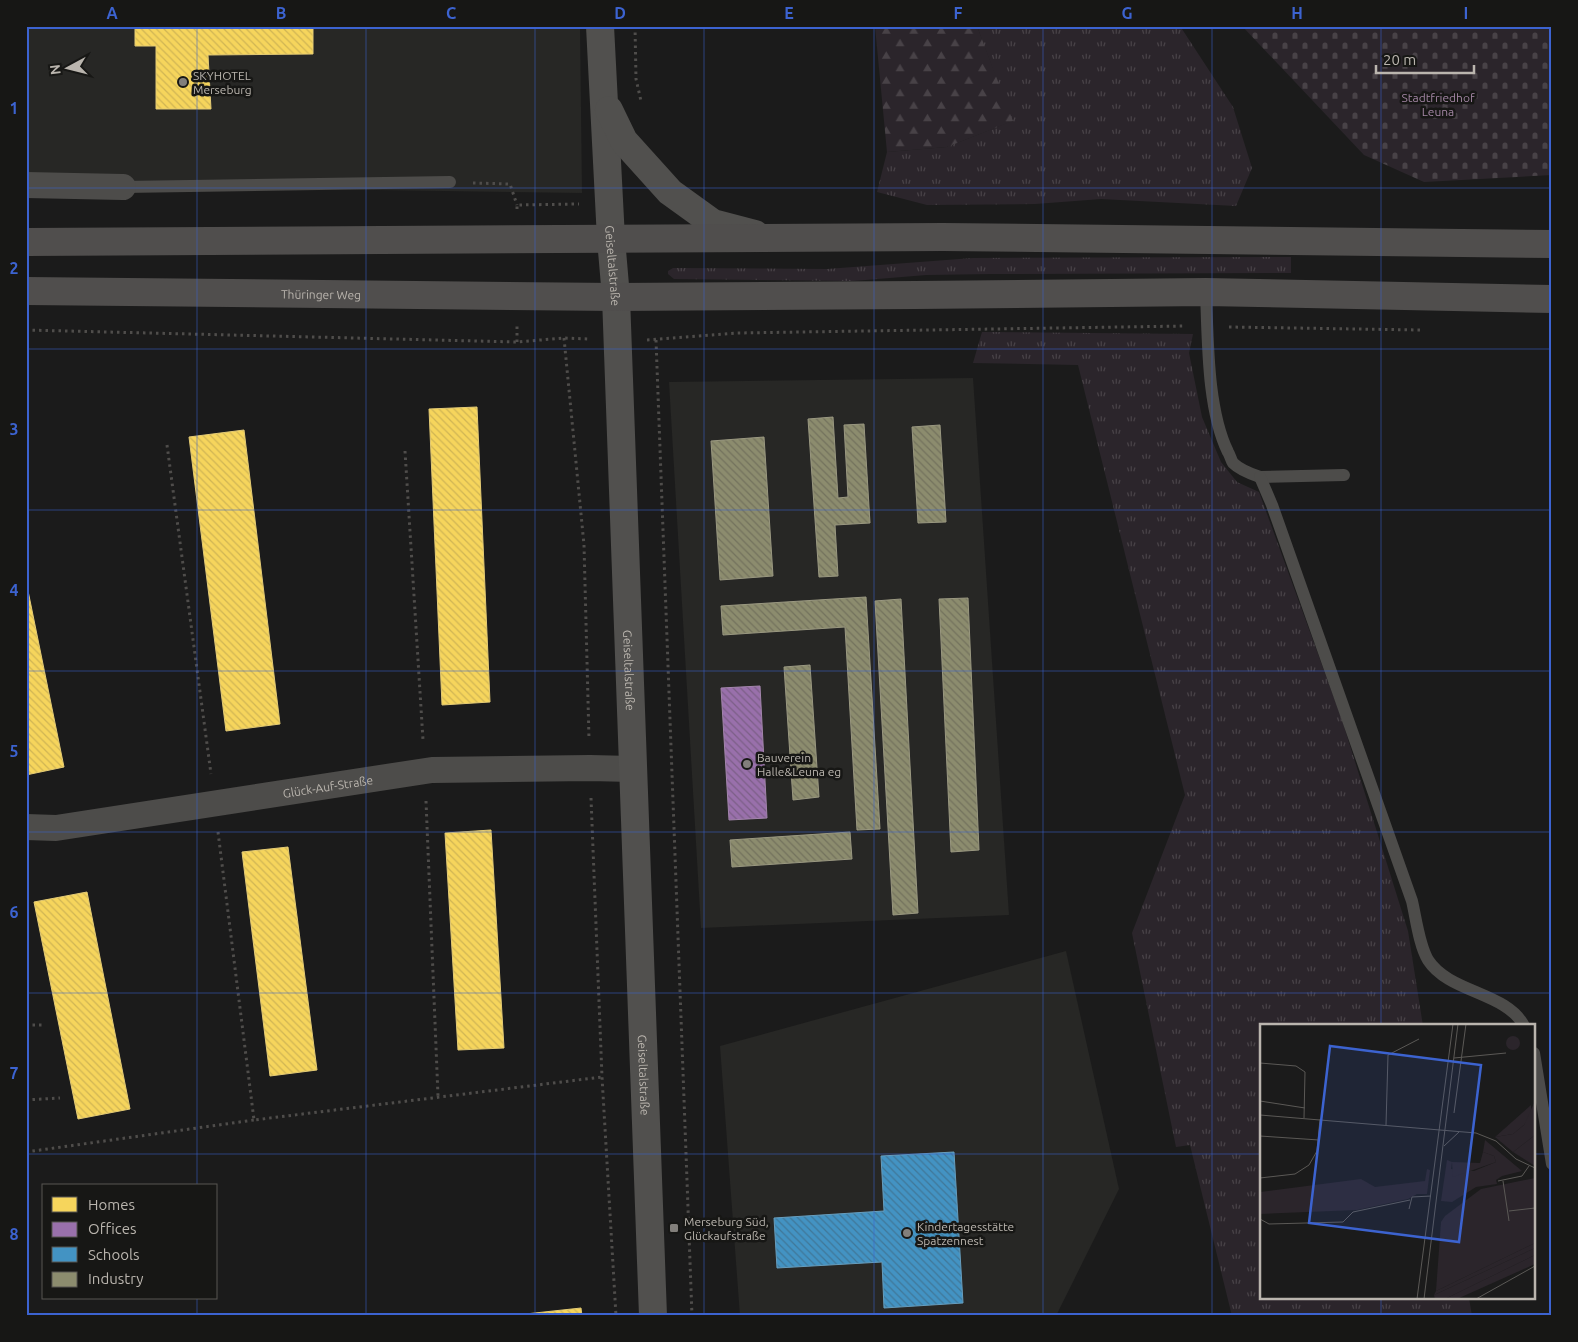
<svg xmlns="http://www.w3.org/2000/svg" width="1578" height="1342" viewBox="0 0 1578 1342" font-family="Ubuntu,sans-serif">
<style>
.built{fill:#272725}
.grass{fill:url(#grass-tufts)}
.forest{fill:url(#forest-firs)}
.cemetery{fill:url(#cemetery-stones)}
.homes{fill:url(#homes-back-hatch);stroke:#e4cb75}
.offices{fill:url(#offices-back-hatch);stroke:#a385ac}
.schools{fill:url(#schools-back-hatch);stroke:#679dbd}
.industry{fill:url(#industry-back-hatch);stroke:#9a9881}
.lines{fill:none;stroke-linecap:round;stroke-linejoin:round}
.path{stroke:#4f4d4b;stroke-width:3;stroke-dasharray:2.5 4;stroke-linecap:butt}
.lane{stroke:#4d4c4a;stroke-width:12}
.street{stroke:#4d4c4a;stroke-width:26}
.secondary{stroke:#51504e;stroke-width:28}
.primary{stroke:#504e4d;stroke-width:28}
.grid{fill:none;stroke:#3c63d0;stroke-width:1;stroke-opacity:0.55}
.poi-dot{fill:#827f7b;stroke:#171715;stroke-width:2}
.labels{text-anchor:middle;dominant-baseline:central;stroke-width:5;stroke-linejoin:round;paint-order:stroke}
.poi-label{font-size:12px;fill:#bab5ae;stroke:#171715;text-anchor:start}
.park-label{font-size:12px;fill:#a386a4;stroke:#171715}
.street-label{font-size:12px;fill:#bab5ae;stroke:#171715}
.inset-road{fill:none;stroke:#5b5956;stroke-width:1}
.view{fill:#3c63d0;fill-opacity:0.15;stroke:#3c63d0;stroke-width:2.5}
.inset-edge{fill:none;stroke:#bab5ae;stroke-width:2.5}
.neatline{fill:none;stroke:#3c63d0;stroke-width:2}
.grid-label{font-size:16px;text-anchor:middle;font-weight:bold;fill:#3c63d0}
</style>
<defs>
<pattern id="grass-tufts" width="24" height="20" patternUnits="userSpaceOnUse" patternTransform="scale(1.25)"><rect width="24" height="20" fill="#2b252b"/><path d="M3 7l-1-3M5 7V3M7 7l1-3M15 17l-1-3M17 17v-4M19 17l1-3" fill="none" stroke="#484247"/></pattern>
<pattern id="forest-firs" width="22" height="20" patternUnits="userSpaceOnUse" patternTransform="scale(1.25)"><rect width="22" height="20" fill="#2b252b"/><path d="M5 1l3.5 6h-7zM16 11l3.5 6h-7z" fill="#484247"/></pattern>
<pattern id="cemetery-stones" width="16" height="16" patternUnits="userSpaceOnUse" patternTransform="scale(1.25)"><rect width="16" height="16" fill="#2b252b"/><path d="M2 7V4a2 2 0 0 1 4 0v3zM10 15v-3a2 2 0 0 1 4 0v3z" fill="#484247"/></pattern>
<pattern id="homes-back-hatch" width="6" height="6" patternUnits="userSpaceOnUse" patternTransform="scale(1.25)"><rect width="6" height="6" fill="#f6d55c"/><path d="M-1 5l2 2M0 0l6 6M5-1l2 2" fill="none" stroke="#d0b554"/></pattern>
<pattern id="offices-back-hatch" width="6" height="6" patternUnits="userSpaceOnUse" patternTransform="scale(1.25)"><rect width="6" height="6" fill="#9970ab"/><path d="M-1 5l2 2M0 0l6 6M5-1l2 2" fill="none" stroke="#7c5f87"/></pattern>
<pattern id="schools-back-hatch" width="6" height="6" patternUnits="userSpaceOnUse" patternTransform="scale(1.25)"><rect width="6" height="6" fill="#4393c3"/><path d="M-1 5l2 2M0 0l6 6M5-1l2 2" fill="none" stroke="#407798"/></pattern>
<pattern id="industry-back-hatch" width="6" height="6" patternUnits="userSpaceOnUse" patternTransform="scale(1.25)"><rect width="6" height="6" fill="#8c8c6e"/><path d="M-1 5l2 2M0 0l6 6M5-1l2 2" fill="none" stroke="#73725d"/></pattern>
</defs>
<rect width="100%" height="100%" fill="#1b1b1b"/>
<!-- built -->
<g class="built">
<path d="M26 26H580L582 193 26 185Z"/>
<path d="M973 378 1009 915 701 928 669 382Z"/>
<path d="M1066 951 1119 1189 1056 1316H740L720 1046Z"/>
</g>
<!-- grass -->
<g class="grass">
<path d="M977 26H1180L1233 107 1252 168 1236 206 1101 199 1035 204 927 205 877 192 887 152 947 147 1012 121Z"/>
<path d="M1291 257V273L990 274 926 275 853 281 674 279 668 274V271L673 268 827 269 973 258Z"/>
<path d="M982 332 1193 334 1189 353 1202 417 1221 462 1237 482 1259 492 1341 717 1408 931 1423 1026H1262V1298H1469L1472 1316H1232L1190 1145 1176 1147 1132 933 1185 795 1078 365 973 363Z"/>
</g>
<!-- forest -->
<path class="forest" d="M875 26H977L1013 121 947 147 887 152Z"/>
<!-- cemetery -->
<path class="cemetery" d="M1242 26H1552V175L1424 182 1364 155Z"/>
<!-- homes -->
<g class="homes">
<path d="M135 26H313V54L208 55 211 109H156V46H135Z"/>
<path d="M477 407 490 702 442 705 429 409Z"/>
<path d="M244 430 280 724 226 731 189 437Z"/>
<path d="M26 581 64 767 26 775Z"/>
<path d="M491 830 504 1048 458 1050 445 833Z"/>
<path d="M288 847 317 1070 270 1076 242 852Z"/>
<path d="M87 892 130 1109 78 1119 34 902Z"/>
<path d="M581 1308 582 1316H507Z"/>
</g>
<!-- offices -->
<path class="offices" d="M760 686 767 818 729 820 721 688Z"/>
<!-- schools -->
<path class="schools" d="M954 1152 963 1303 884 1308 882 1262 777 1268 774 1218 884 1211 881 1156Z"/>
<!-- industry -->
<g class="industry">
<path d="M833 417 838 498 848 497 844 425 864 424 870 523 835 525 838 576 819 577 808 419Z"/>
<path d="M940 425 946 522 918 523 912 427Z"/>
<path d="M764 437 773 576 720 580 711 441Z"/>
<path d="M866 597 880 829 857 830 845 627 723 635 721 606Z"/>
<path d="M968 598 979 850 951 852 939 599Z"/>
<path d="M901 599 918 913 893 915 875 601Z"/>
<path d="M810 665 819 797 793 800 784 667Z"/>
<path d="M850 832 852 859 732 867 730 840Z"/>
</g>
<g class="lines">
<!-- path -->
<g class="path">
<path d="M635 26 636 79 641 101"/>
<path d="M473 183 510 184 517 205"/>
<path d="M517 209V205L579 204"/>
<path d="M1229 327 1420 330"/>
<path d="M26 330 517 342 564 338 588 339"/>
<path d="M564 338 584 545 589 739"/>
<path d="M647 340 737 333 1185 326"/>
<path d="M656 340 692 1316"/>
<path d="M517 342V325"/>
<path d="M167 445 211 774"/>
<path d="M405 451 423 740"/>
<path d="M591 798 602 1077 616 1316"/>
<path d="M426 801 438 1096"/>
<path d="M218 832 254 1120 602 1077"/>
<path d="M26 1025H45"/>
<path d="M26 1100 60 1098"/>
<path d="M26 1152 254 1120"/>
</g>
<!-- lane -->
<g class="lane">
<path d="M123 187 450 182"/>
<path d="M1206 292C1208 340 1207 409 1228 452 1230 455 1231 460 1233 463 1240 470 1251 474 1260 477L1344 475"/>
<path d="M1260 477 1272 505 1412 901C1416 918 1419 945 1428 960 1449 993 1507 992 1524 1026"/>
<path d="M1534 1053 1552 1164"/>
</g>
<!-- street -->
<g class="street">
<path d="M26 185 123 187"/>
<path id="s1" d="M26 827 56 828 432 770 590 768 632 769"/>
</g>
<!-- secondary -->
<g class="secondary">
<path id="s2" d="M600 26 611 239 616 297 653 1316"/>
<path d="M609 110 624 141 670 192 713 223 755 234"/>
</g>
<!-- primary -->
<g class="primary">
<path d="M26 242 943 237 1552 244"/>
<path id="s3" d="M26 291 616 297 916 295 1206 292 1552 299"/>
</g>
</g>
<!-- grid -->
<path class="grid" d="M197 26V1186M366 26V1316M535 26V1316M704 26V1316M874 26V1316M1043 26V1316M1212 26V1316M1381 26V1026M26 188H1552M26 349H1552M26 510H1552M26 671H1552M26 832H1552M26 993H1552M26 1154H1262M1534 1154H1552M197 1298V1316M1381 1298V1316"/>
<!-- markers -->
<g class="poi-dot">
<circle cx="183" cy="82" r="5"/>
<circle cx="747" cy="764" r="5"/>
<rect x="669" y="1223" width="10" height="10" rx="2.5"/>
<circle cx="907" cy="1233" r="5"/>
</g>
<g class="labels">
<!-- poi labels -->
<g class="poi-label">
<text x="193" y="75">SKYHOTEL<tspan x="193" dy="14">Merseburg</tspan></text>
<text x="757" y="757">Bauverein<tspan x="757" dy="14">Halle&amp;Leuna eg</tspan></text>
<text x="684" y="1221">Merseburg Süd,<tspan x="684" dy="14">Glückaufstraße</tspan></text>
<text x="917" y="1226">Kindertagesstätte<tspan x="917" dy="14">Spatzennest</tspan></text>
</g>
<!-- park labels -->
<g class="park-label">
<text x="1438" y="97">Stadtfriedhof<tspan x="1438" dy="14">Leuna</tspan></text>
</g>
<!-- street labels -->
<g class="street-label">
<text stroke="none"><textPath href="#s2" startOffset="240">Geiseltalstraße</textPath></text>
<text stroke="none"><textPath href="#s3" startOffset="295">Thüringer Weg</textPath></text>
<text stroke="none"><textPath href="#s2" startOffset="645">Geiseltalstraße</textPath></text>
<text stroke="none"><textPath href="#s1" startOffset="305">Glück-Auf-Straße</textPath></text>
<text stroke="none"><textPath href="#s2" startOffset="1050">Geiseltalstraße</textPath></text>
</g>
</g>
<!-- overview -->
<g transform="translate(1260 1024)">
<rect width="275" height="275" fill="#1b1b1b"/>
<path d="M271 81V91L264 101 253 110 235 113ZM275 111V142L253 128ZM225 116 262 147 242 152 236 156 237 160 216 163 192 178 181 177 187 136 192 138 191 145 214 147 236 138 234 132 223 128ZM167 145 170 146 167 170H157L148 175 97 186 0 190V168L101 155 115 163 165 157ZM275 224V231L185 275H175L174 271Z" fill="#2b252b"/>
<path d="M275 77V111L253 128 235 113 253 110 264 101ZM223 128 234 132 236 138 193 153 192 138 220 139ZM275 219V224L174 271 176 267ZM275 231V240L197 275H185Z" fill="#2b252b"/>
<path d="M275 154V219L176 267 181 198 185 192 221 165Z" fill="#2b252b"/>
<path d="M246 19a7 7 0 1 1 14 0a7 7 0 1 1-14 0Z" fill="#2b252b"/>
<path class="inset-road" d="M194 34 246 29M0 39 36 42 45 48 44 94M0 77 45 84M194 89 206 0M0 91 216 109 236 117 256 135 275 144M126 101 128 31 159 15M0 112 59 116M184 122 199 108M0 154 35 150 49 141 57 127 60 95M238 157 262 152 269 142M243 157 249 197M149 185 152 173 171 172M249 187 275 184M0 195 9 200 83 198 93 188 150 176M157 275 193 0M164 275 198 0M216 275 275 242"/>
<path class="view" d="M70 22 221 41 199 218 49 199Z"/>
<rect width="275" height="275" class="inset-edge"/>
</g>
<!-- border -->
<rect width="1578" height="1342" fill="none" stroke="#171715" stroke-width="55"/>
<!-- legend -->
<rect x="42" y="1184" width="175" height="115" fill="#171715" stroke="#585652"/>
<rect x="52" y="1197" width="25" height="15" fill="#f6d55c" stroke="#585652"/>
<text x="88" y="1210" font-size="15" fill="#bab5ae">Homes</text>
<rect x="52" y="1222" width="25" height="15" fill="#9970ab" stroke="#585652"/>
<text x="88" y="1234" font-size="15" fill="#bab5ae">Offices</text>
<rect x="52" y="1247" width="25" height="15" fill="#4393c3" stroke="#585652"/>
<text x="88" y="1260" font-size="15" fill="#bab5ae">Schools</text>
<rect x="52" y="1272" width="25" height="15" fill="#8c8c6e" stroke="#585652"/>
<text x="88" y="1284" font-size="15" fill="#bab5ae">Industry</text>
<!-- north arrow -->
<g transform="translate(68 68) rotate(263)" stroke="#171715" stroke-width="4" paint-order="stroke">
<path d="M0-4L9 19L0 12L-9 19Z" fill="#bab5ae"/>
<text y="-8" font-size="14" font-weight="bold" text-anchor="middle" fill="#bab5ae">N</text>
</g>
<!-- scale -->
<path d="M1376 65v8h98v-8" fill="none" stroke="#bab5ae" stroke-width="2.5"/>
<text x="1383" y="65" font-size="15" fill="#bab5ae" stroke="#171715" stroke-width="4" paint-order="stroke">20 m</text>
<rect x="28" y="28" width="1522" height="1286" class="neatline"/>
<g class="grid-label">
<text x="112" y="19">A</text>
<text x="281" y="19">B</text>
<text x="451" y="19">C</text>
<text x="620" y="19">D</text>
<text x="789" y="19">E</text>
<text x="958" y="19">F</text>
<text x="1127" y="19">G</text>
<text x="1297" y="19">H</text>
<text x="1466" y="19">I</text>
<text x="14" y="114">1</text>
<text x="14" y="274">2</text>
<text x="14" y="435">3</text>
<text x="14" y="596">4</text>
<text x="14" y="757">5</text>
<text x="14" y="918">6</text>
<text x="14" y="1079">7</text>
<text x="14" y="1240">8</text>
</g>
</svg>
